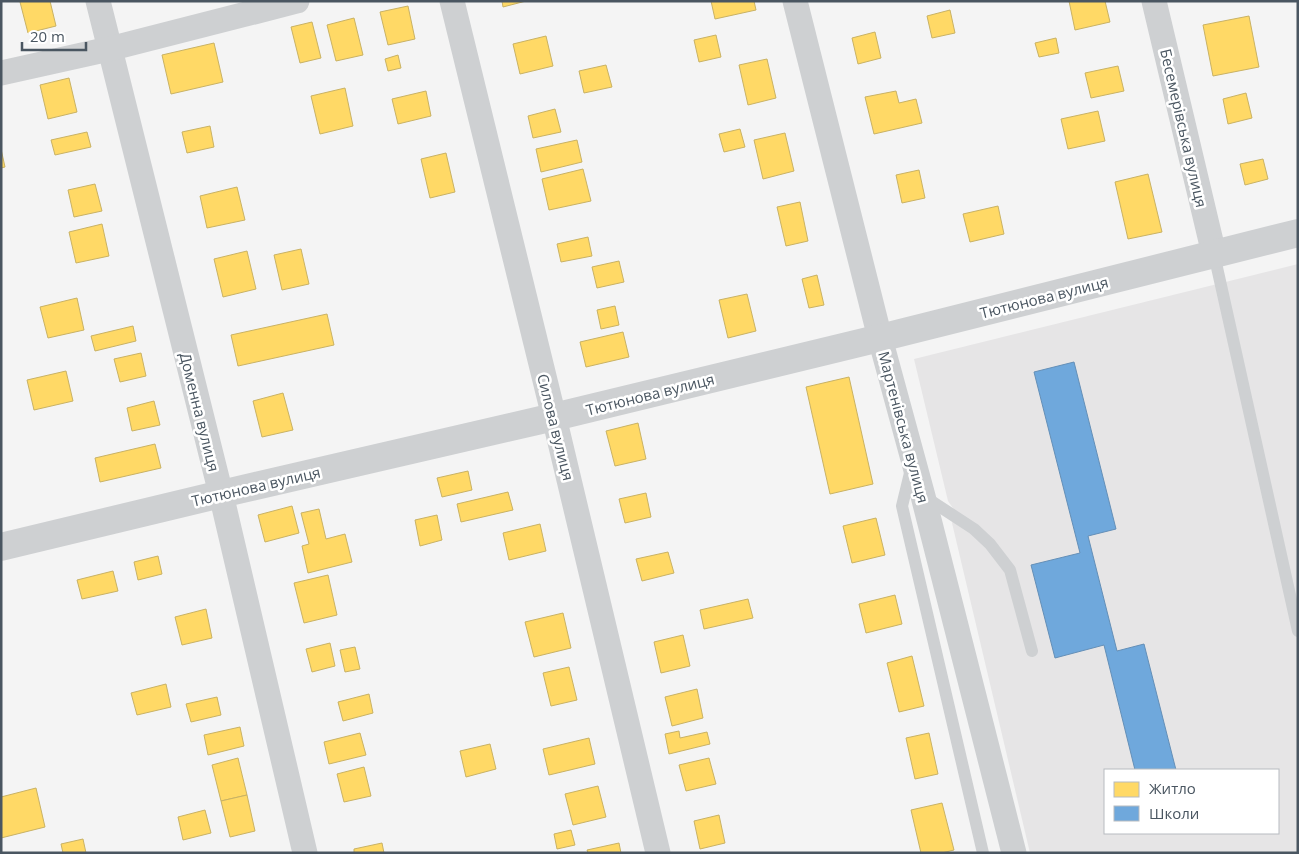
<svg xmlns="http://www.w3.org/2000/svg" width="1299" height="854" viewBox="0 0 1299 854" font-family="'Open Sans',sans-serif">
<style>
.education{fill:#e6e5e6;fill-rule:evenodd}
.homes{fill:#ffd966;stroke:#c9b264}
.schools{fill:#6fa8dc;stroke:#648fb7}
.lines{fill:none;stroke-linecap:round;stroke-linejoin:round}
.service{stroke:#ced0d2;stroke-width:12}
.minor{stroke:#ced0d2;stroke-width:25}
.tertiary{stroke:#ced0d2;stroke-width:28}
.labels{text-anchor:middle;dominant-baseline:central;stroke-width:5;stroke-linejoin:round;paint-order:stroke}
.street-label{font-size:15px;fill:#4a5661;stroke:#fff}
</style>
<rect width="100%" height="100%" fill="#f4f4f4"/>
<!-- education -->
<path class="education" d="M1298 264V853H1030L952 523 955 511 948 501 914 359ZM1105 770H1278V833H1105Z"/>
<!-- homes -->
<g class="homes">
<path d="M23 1H50L56 26 28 33 20 2Z"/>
<path d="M502 1H526L503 7Z"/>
<path d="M711 1H754L756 10 715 19Z"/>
<path d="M1069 1H1105L1110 22 1075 30Z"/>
<path d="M408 6 415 39 388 45 380 12Z"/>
<path d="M950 10 955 33 932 38 927 16Z"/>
<path d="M1249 16 1259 67 1213 76 1203 25Z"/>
<path d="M354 18 363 55 336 61 327 25Z"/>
<path d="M312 22 321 58 300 63 291 27Z"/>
<path d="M875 32 881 58 858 64 852 38Z"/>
<path d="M716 35 721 57 699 62 694 40Z"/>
<path d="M546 36 553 66 520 74 513 44Z"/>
<path d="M1056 38 1059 53 1039 57 1035 43Z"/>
<path d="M214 43 223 82 171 94 162 55Z"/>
<path d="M398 55 401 68 388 71 385 59Z"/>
<path d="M767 59 776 98 748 105 739 65Z"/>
<path d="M606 65 612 87 584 93 579 71Z"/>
<path d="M1118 66 1124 91 1091 98 1085 73Z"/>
<path d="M69 78 77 112 48 119 40 85Z"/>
<path d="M345 88 353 126 320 134 311 96Z"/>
<path d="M426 91 431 116 398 124 392 99Z"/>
<path d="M896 91 899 103 916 99 922 123 874 134 865 97Z"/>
<path d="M1246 93 1252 118 1228 124 1223 99Z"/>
<path d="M555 109 561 132 533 138 528 116Z"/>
<path d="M1098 111 1105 141 1068 149 1061 119Z"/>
<path d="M210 126 214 147 187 153 182 132Z"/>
<path d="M740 129 745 147 724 152 719 134Z"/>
<path d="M87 132 91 147 55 155 51 140Z"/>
<path d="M785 133 794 171 763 179 754 140Z"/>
<path d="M577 140 582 162 541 172 536 149Z"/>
<path d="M1 149 5 167 1 168Z"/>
<path d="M446 153 455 192 430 198 421 159Z"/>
<path d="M1263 159 1268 179 1245 185 1240 164Z"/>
<path d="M583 169 591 201 549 210 542 179Z"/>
<path d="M919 170 925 198 902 203 896 175Z"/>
<path d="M1148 174 1162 232 1128 239 1115 182Z"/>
<path d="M95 184 102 211 74 217 68 190Z"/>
<path d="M237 187 245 220 207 228 200 196Z"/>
<path d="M800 202 808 241 786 246 777 207Z"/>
<path d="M998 206 1004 234 970 242 963 214Z"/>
<path d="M102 224 109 256 76 263 69 232Z"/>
<path d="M588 237 592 256 561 262 557 244Z"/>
<path d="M301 249 309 284 282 290 274 255Z"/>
<path d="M247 251 256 289 223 297 214 259Z"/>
<path d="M619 261 624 282 597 288 592 267Z"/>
<path d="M817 275 824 305 809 308 802 279Z"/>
<path d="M747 294 756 331 728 338 719 300Z"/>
<path d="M77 298 84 330 48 338 40 307Z"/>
<path d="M615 306 619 325 601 329 597 310Z"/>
<path d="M327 314 334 345 238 366 231 335Z"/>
<path d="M133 326 136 341 95 351 91 336Z"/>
<path d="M623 332 629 357 586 367 580 342Z"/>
<path d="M141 353 146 376 120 382 114 359Z"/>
<path d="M66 371 73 401 34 410 27 380Z"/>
<path d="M849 377 873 484 830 494 806 387Z"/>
<path d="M283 393 293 430 262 437 253 401Z"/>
<path d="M154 401 160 425 132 431 127 408Z"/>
<path d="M638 423 646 459 615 466 606 431Z"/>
<path d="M155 444 161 468 100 482 95 458Z"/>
<path d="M468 471 472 490 442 497 437 478Z"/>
<path d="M508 492 513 510 461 522 457 504Z"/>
<path d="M646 493 651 517 625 523 619 499Z"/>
<path d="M292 506 299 533 265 542 258 515Z"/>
<path d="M319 509 326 539 345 534 352 562 308 573 302 546 309 544 301 513Z"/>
<path d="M437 515 442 540 420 546 415 520Z"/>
<path d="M876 518 885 555 852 563 843 526Z"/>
<path d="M540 524 546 551 509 560 503 533Z"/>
<path d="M668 552 674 573 642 581 636 559Z"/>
<path d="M158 556 162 574 138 580 134 562Z"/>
<path d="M113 571 118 591 82 599 77 580Z"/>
<path d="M328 575 337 615 304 623 294 583Z"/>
<path d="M895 595 902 624 866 633 859 604Z"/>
<path d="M748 599 753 618 704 629 700 610Z"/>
<path d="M206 609 212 638 182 645 175 617Z"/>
<path d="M563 613 571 648 534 657 525 622Z"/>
<path d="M683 635 690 666 661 673 654 642Z"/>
<path d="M330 643 335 666 312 672 306 649Z"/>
<path d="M355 647 360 669 345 672 340 650Z"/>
<path d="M912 656 924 706 899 712 887 663Z"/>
<path d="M569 667 577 700 551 706 543 673Z"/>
<path d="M166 684 171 707 137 715 131 693Z"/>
<path d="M697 689 703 718 672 726 665 697Z"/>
<path d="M369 694 373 713 343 721 338 702Z"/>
<path d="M217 697 221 715 191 722 186 704Z"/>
<path d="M240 727 244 746 208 755 204 735Z"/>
<path d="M679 731 680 738 707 732 710 744 669 754 665 734Z"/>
<path d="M360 733 366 755 329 764 324 742Z"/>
<path d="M929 733 938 774 915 779 906 738Z"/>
<path d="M589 738 595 764 549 775 543 749Z"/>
<path d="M490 744 496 769 466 777 460 751Z"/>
<path d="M238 758 247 795 221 801 212 765Z"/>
<path d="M709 758 716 784 686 791 679 765Z"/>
<path d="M364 767 371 796 344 802 337 774Z"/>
<path d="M598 786 606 817 573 825 565 794Z"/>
<path d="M36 788 45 827 1 838V797Z"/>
<path d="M247 795 255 831 230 837 221 801Z"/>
<path d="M942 803 954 850 942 853H921L911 810Z"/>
<path d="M205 810 211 833 183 840 178 817Z"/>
<path d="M719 815 725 843 700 849 694 821Z"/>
<path d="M571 830 575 845 557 849 554 834Z"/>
<path d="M83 839 86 853H63L61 844Z"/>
<path d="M382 843 384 853H354V849Z"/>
<path d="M619 843 621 853H588L587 850Z"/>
</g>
<!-- schools -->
<path class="schools" d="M1074 362 1116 529 1088 536 1117 651 1144 644 1176 770H1135L1104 645 1055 658 1031 565 1080 553 1034 372Z"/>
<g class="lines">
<!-- service -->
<g class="service">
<path d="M1214 254 1298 631"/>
<path d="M911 469 902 506 983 853"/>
<path d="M925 497 974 529 990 544 1010 570 1032 651"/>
</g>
<!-- minor -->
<g class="minor">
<path d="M98 1 221 494 305 853"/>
<path d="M452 1 554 417 658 853"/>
<path d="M795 1 880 338 923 496 1014 853"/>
<path d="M1154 1 1214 254"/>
<path d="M1 73 109 49 297 1"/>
</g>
<!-- tertiary -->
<path class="tertiary" d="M1 547 221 494 554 417 880 338 1298 233"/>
</g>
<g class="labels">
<!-- street labels -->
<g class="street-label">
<text transform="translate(1184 128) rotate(77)">Бесемерівська вулиця</text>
<text transform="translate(1044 297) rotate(-14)">Тютюнова вулиця</text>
<text transform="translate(650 394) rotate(-14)">Тютюнова вулиця</text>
<text transform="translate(200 412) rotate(76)">Доменна вулиця</text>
<text transform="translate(556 427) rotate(76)">Силова вулиця</text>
<text transform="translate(904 427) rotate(75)">Мартенівська вулиця</text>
<text transform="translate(256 486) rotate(-13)">Тютюнова вулиця</text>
</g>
</g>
<!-- border -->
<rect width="1299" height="854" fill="none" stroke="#4a5661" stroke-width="5"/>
<!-- legend -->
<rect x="1104" y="769" width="175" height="65" fill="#ffffff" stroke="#b7bbc0"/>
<rect x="1114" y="782" width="25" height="15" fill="#ffd966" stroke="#b7bbc0"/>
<text x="1149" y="794" font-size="15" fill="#4a5661">Житло</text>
<rect x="1114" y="806" width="25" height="15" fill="#6fa8dc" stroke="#b7bbc0"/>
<text x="1149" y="819" font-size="15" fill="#4a5661">Школи</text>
<!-- scale -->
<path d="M22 42v8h64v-8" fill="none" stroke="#4a5661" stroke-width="2.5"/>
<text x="30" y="42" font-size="15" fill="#4a5661" stroke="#ffffff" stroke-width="4" paint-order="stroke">20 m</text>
</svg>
